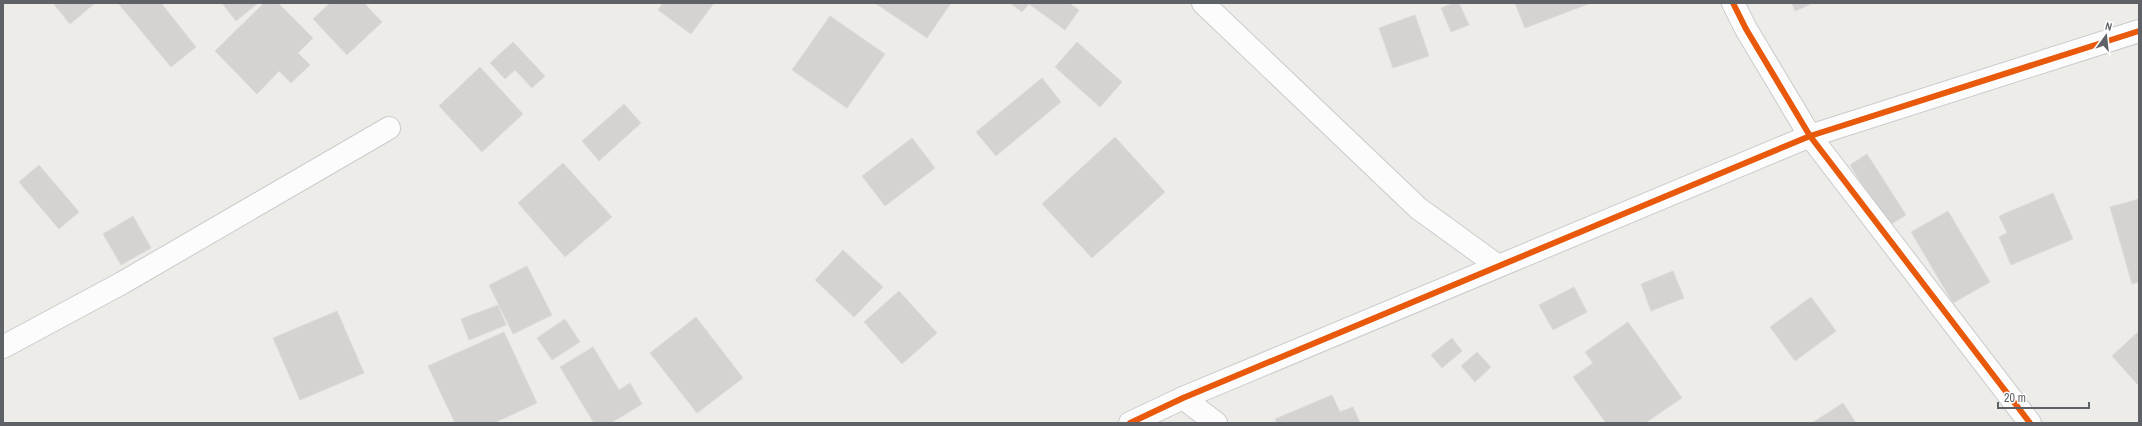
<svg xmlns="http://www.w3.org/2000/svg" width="2142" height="426" viewBox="0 0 2142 426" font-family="'Archivo Narrow',sans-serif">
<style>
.building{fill:#d5d3d2;stroke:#dddbd8}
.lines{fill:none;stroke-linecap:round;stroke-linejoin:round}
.minor-casing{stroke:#cacbcb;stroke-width:24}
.minor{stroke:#fcfcfc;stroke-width:22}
.cycleway-casing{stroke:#fff;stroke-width:8}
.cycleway{stroke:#e8590c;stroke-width:6}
</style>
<rect width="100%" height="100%" fill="#eeece9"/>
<!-- building -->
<g class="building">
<path d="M53 3H95L70 24Z"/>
<path d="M118 3H161L196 47 171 67Z"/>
<path d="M222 3H258L236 21Z"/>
<path d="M264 3H278L313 38 298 53 310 65 291 83 279 71 257 94 215 51Z"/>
<path d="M330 3H364L382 22 347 55 313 19Z"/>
<path d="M663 3H714L691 34 658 10Z"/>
<path d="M875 3H951L927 38Z"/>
<path d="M1010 3H1069L1079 10 1065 30 1029 4 1022 12Z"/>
<path d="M1454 3H1459L1469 25 1451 32 1441 8Z"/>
<path d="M1515 3H1588V4L1525 28Z"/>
<path d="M1792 3H1813L1795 11Z"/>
<path d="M1415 15 1429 56 1393 68 1379 28Z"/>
<path d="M830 16 885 54 847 108 792 70Z"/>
<path d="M513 42 545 76 532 88 515 70 505 79 490 63Z"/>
<path d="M1077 42 1122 82 1100 107 1055 67Z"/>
<path d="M480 67 523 114 482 152 439 106Z"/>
<path d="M1042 78 1061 102 996 156 976 132Z"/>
<path d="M624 104 641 123 599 161 582 141Z"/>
<path d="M1115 137 1165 192 1092 258 1042 204Z"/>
<path d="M912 138 935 168 885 206 862 176Z"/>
<path d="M1867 154 1906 215 1888 226 1850 165Z"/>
<path d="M563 163 612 217 565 257 518 203Z"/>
<path d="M39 165 79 212 59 229 19 182Z"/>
<path d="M2053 193 2073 239 2011 265 1999 237 2007 233 1999 216Z"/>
<path d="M2139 199V282L2132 284 2110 207Z"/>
<path d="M1948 211 1990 282 1953 303 1911 232Z"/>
<path d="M133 216 151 248 121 265 103 234Z"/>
<path d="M843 250 883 287 854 317 815 280Z"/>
<path d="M527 266 552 315 513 334 489 285Z"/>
<path d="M1673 271 1684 298 1651 311 1641 284Z"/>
<path d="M1574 287 1587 312 1553 330 1539 305Z"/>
<path d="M899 291 937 333 902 364 864 322Z"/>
<path d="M1811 297 1836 331 1795 361 1770 327Z"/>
<path d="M498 305 506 325 469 340 461 319Z"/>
<path d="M337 311 364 373 300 400 273 338Z"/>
<path d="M696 317 743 378 697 413 650 353Z"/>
<path d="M565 319 580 342 552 360 537 338Z"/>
<path d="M1628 322 1682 398 1645 423H1606L1573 377 1593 363 1585 352Z"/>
<path d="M2139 331V386L2112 356Z"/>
<path d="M504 332 537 403 494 423H455L428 366Z"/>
<path d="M1452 338 1462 351 1442 368 1431 355Z"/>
<path d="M593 347 619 390 630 383 642 404 611 423H594L560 367Z"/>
<path d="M1477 352 1491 367 1475 382 1461 366Z"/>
<path d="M1332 395 1340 412 1353 407 1360 423H1277L1275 419Z"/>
<path d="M1843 403 1856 423H1812Z"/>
</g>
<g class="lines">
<!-- minor casing -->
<g class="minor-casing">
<g id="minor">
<path d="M1203 3 1418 208 1498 266"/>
<path d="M1733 3 1746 29 1810 136 2030 423"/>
<path d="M3 347 122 283 389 128"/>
<path d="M1183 398 1216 423"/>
<path d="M1130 423 1183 398 1810 136 2139 31"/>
</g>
</g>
<!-- minor -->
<use href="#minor" class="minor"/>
<!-- cycleway casing -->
<g class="cycleway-casing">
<g id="cycleway">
<path d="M1733 3 1746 29 1810 136 2030 423"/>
<path d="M1130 423 1183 398 1810 136 2139 31"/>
</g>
</g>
<!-- cycleway -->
<use href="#cycleway" class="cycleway"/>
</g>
<!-- border -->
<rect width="2142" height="426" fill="none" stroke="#5e6266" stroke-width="8"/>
<!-- north arrow -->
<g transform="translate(2106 36) rotate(15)" stroke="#ffffff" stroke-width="3" paint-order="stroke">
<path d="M0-3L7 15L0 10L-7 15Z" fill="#5e6266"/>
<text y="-6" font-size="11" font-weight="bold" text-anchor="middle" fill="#5e6266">N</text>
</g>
<!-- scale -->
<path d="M1998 402v6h91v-6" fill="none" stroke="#5e6266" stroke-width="2"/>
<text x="2004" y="402" font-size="12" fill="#5e6266" stroke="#ffffff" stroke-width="3" paint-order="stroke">20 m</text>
</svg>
